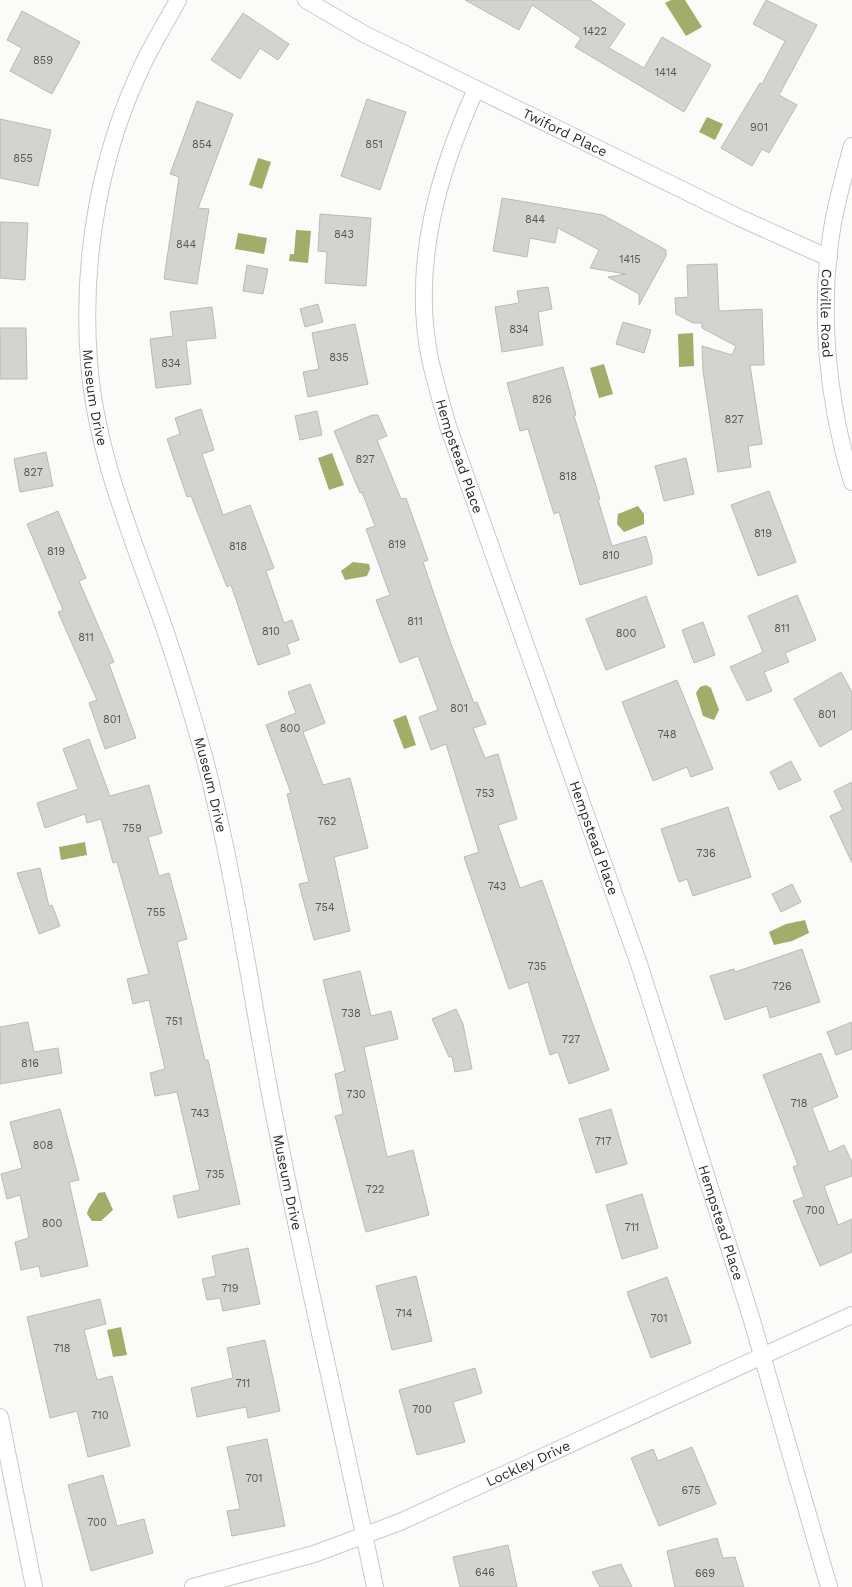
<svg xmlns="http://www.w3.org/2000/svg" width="852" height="1587" viewBox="0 0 852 1587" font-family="'Work Sans',sans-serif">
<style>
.water{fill:#a1ad68}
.building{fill:#d3d4d1;stroke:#babbb8}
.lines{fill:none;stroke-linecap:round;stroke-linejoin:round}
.minor-casing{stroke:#c9c9c6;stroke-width:18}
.minor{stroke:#fff;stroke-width:16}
.labels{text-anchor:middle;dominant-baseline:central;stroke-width:4.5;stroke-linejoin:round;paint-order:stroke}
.number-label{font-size:11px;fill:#565654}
.street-label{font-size:14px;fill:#2c2c2b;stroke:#fbfcf9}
</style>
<rect width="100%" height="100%" fill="#fbfcf9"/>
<!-- water -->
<g class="water">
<path d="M671 0H685L702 27 686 36 665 3Z"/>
<path d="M707 117 723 124 715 140 699 132Z"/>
<path d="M258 158 271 162 262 189 249 185Z"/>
<path d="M296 230 311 231 308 263 289 261 290 254H294Z"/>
<path d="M238 233 267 238 264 254 235 249Z"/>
<path d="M693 333 694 366 679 367 678 334Z"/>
<path d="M604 364 613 394 599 398 590 368Z"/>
<path d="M332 453 344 485 329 490 318 458Z"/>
<path d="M638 506 644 514V524L624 532 617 524 618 514Z"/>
<path d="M353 562 369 564 370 569 367 576 345 580 341 571Z"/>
<path d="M706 685 711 688 719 710 714 720 703 716 696 693 700 687Z"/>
<path d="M406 715 416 745 404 749 393 720Z"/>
<path d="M85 842 87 855 61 860 59 847Z"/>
<path d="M805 920 809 933 792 941 774 945 769 932 786 924Z"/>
<path d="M105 1192 113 1210 101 1221H92L87 1214C88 1206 95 1201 98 1193Z"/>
<path d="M121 1327 127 1355 113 1357 107 1330Z"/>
</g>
<!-- building -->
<g class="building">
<path d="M465 0H590L625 24 609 48 644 68 662 37 711 65 684 112 575 47 581 38 532 5 519 30Z"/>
<path d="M766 0 817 25 779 95 797 105 769 153 762 149 752 166 721 148 760 83 762 84 785 41 753 24Z"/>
<path d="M22 11 80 42 52 94 10 71 22 48 7 40Z"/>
<path d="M243 13 289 44 278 60 260 48 240 79 211 60Z"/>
<path d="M367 99 406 112 380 190 341 176Z"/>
<path d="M197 101 233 114 198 208 209 209 197 284 164 279 179 177 170 174Z"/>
<path d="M0 119 51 130 38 186 0 178Z"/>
<path d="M502 198 603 215 666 250V256L639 305V294L608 277 626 274 590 268 599 250 558 228 555 243 530 238 527 257 493 251Z"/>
<path d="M320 214 371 218 366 286 325 283 327 252 318 251Z"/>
<path d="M0 222 28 223 25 280 0 278Z"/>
<path d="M717 264 719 311 762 309 764 365H750L762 444 748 446 751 467 718 472 703 371 702 346 732 355 736 346 702 328V323H693L676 314 675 298 688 297 687 265Z"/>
<path d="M247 265 268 269 263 294 243 291Z"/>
<path d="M548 287 552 309 538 312 543 345 502 352 495 307 519 303 517 291Z"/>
<path d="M318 304 323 322 305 327 300 309Z"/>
<path d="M212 307 216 338 186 341 191 384 156 388 150 339 173 336 170 312Z"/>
<path d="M623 322 651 330 644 353 616 344Z"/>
<path d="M355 324 368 384 308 397 303 372 319 369 312 333Z"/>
<path d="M0 328H26L27 379H0Z"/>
<path d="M563 367 576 415 574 416 600 499 598 500 612 546 646 536 652 557V564L580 585 559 512 554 514 528 429 520 431 507 383Z"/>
<path d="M201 409 214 450 202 454 223 515 250 505 274 568 266 571 284 623 292 620 299 640 287 644 290 654 258 665 231 585 227 587 191 496 187 497 167 439 180 434 175 418Z"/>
<path d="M317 411 322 435 300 440 295 416Z"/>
<path d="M372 415H378L387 436 377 440 401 499 406 498 428 560 423 562 451 644 474 703 477 702 486 724 473 728 485 758 498 754 517 819 498 825 520 888 542 880 609 1070 569 1084 558 1052 550 1055 528 982 509 989 464 857 479 852 446 744 431 750 419 717 438 710 418 656 400 663 376 600 390 595 366 529 375 526 362 492 360 493 334 431Z"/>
<path d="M46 452 53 486 20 492 14 459Z"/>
<path d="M686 458 694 494 664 501 655 466Z"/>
<path d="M769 491 796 562 758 576 731 505Z"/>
<path d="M58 511 86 578 79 581 114 662 109 664 136 738 105 749 89 703 97 700 58 612 63 610 27 524Z"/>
<path d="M797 595 816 640 785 653 789 662 764 672 772 691 747 701 730 667 763 652 748 616Z"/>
<path d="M646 596 665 647 606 670 586 619Z"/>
<path d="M703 622 715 655 694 663 682 630Z"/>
<path d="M841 672 852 692V729L820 747 794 699Z"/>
<path d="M677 680 713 769 691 777 687 767 653 781 622 702Z"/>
<path d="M310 684 325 723 303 732 323 785 350 778 368 848 334 857 350 931 314 940 299 884 309 882 287 794 291 793 266 725 296 713 288 692Z"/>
<path d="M89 739 110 796 149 785 162 833 148 837 159 876 169 873 187 939 177 942 205 1060H208L240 1204 178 1218 173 1196 200 1190 177 1092 155 1096 150 1073 165 1069 149 1000 133 1004 127 979 149 974 117 862 113 863 101 819 87 823 85 814 45 828 37 803 78 789 63 749Z"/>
<path d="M791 761 801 780 779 790 770 772Z"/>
<path d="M852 782V863L830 816 843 810 834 791Z"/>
<path d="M728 807 751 877 693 896 687 879 679 882 661 829Z"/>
<path d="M40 868 49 906 52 905 60 926 39 934 17 873Z"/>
<path d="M792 884 801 902 781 912 772 894Z"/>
<path d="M802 949 820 1002 770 1018 767 1006 725 1020 710 976 734 969 735 972Z"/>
<path d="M360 971 371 1016 391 1011 398 1039 364 1047 387 1157 413 1150 429 1215 366 1232 335 1116 343 1114 335 1074 345 1071 323 980Z"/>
<path d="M456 1009 463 1024 472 1069 455 1072 452 1057H449L432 1019Z"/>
<path d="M28 1022 34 1052 58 1048 62 1073 0 1084V1027Z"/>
<path d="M852 1022V1049L836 1055 827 1032Z"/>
<path d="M821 1053 838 1097 812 1108 829 1152 844 1145 852 1162V1176L824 1186 838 1225 852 1219V1252L820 1266 793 1201 804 1197 793 1167 798 1165 763 1075Z"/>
<path d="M60 1109 79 1180 69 1182 88 1266 41 1277 39 1266 21 1270 15 1242 29 1238 20 1195 7 1199 1 1174 22 1168 10 1122Z"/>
<path d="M611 1109 627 1164 596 1173 579 1119Z"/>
<path d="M642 1194 658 1248 622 1259 606 1205Z"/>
<path d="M248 1248 260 1304 223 1311 220 1298 207 1300 202 1279 216 1276 212 1256Z"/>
<path d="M416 1276 432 1341 392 1350 376 1286Z"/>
<path d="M667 1277 691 1343 651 1358 627 1292Z"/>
<path d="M100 1299 106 1324 84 1330 97 1380 112 1376 130 1446 88 1457 77 1411 50 1418 27 1317Z"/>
<path d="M265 1340 280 1411 248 1418 246 1407 197 1417 191 1388 233 1378 227 1348Z"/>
<path d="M475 1368 482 1393 453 1402 465 1442 417 1455 399 1390Z"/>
<path d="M267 1439 285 1526 232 1536 227 1511 240 1509 227 1447Z"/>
<path d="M692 1447 716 1504 659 1526 631 1458 653 1449 658 1461Z"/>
<path d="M103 1475 117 1526 144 1519 153 1553 91 1571 68 1485Z"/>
<path d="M717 1538 723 1558 735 1557 744 1587H675L667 1551Z"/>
<path d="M508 1545 517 1587H460L453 1557Z"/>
<path d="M621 1564 632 1587H600L592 1572Z"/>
</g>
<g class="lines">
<!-- minor casing -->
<g class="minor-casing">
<g id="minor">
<path id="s1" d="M178 0C168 19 156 38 146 58 100 150 81 259 89 362 95 444 126 522 154 599 173 651 189 703 204 756 234 870 250 988 272 1104 303 1266 342 1426 375 1587"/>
<path id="s2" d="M306 0 364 34 740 218 829 258"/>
<path id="s3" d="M476 89C438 173 411 266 430 359 435 382 442 404 448 426L640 967 751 1317 829 1587"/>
<path id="s4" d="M852 146C845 171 838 197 833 223 818 308 827 400 852 482"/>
<path d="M0 1417 34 1587"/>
<path id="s5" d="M193 1587 314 1554 400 1522 852 1315"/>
</g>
</g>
<!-- minor -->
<use href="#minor" class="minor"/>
</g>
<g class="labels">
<!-- number labels -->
<g class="number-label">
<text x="595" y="31">1422</text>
<text x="43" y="60">859</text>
<text x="666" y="72">1414</text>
<text x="759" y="127">901</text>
<text x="202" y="144">854</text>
<text x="374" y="144">851</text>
<text x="23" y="158">855</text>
<text x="535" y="219">844</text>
<text x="344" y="234">843</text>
<text x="186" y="244">844</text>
<text x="630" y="259">1415</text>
<text x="519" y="329">834</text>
<text x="339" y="357">835</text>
<text x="171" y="363">834</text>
<text x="542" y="399">826</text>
<text x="734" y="419">827</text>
<text x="365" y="459">827</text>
<text x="33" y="472">827</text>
<text x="568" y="476">818</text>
<text x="763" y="533">819</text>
<text x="397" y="544">819</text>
<text x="238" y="546">818</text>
<text x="56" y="551">819</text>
<text x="611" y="555">810</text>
<text x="415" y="621">811</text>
<text x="782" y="628">811</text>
<text x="271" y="631">810</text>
<text x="626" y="633">800</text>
<text x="86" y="637">811</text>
<text x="459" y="708">801</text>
<text x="827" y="714">801</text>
<text x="112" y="719">801</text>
<text x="290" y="728">800</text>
<text x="667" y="734">748</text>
<text x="485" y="793">753</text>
<text x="327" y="821">762</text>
<text x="132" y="828">759</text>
<text x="706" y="853">736</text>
<text x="497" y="886">743</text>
<text x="325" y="907">754</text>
<text x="156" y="912">755</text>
<text x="537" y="966">735</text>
<text x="782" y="986">726</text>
<text x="351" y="1013">738</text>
<text x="174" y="1021">751</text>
<text x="571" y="1039">727</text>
<text x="30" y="1063">816</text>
<text x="356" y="1094">730</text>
<text x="799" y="1103">718</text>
<text x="200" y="1113">743</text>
<text x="603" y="1141">717</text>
<text x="43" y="1145">808</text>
<text x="215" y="1174">735</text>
<text x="375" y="1189">722</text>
<text x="815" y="1210">700</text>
<text x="52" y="1223">800</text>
<text x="632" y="1227">711</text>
<text x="230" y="1288">719</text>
<text x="404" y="1313">714</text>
<text x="659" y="1318">701</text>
<text x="62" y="1348">718</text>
<text x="243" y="1383">711</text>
<text x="422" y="1409">700</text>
<text x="100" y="1415">710</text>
<text x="254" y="1478">701</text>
<text x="691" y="1490">675</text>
<text x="97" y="1522">700</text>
<text x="485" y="1572">646</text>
<text x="705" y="1573">669</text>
</g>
<!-- street labels -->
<g class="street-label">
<text stroke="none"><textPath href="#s2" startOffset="291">Twiford Place</textPath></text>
<text stroke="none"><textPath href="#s4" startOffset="170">Colville Road</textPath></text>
<text stroke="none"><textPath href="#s1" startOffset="415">Museum Drive</textPath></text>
<text stroke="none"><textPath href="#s3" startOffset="380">Hempstead Place</textPath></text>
<text stroke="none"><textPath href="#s1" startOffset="820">Museum Drive</textPath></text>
<text stroke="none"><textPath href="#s3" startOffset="785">Hempstead Place</textPath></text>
<text stroke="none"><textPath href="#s1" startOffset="1225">Museum Drive</textPath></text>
<text stroke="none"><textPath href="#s3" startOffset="1190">Hempstead Place</textPath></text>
<text stroke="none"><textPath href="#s5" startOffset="358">Lockley Drive</textPath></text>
</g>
</g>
</svg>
